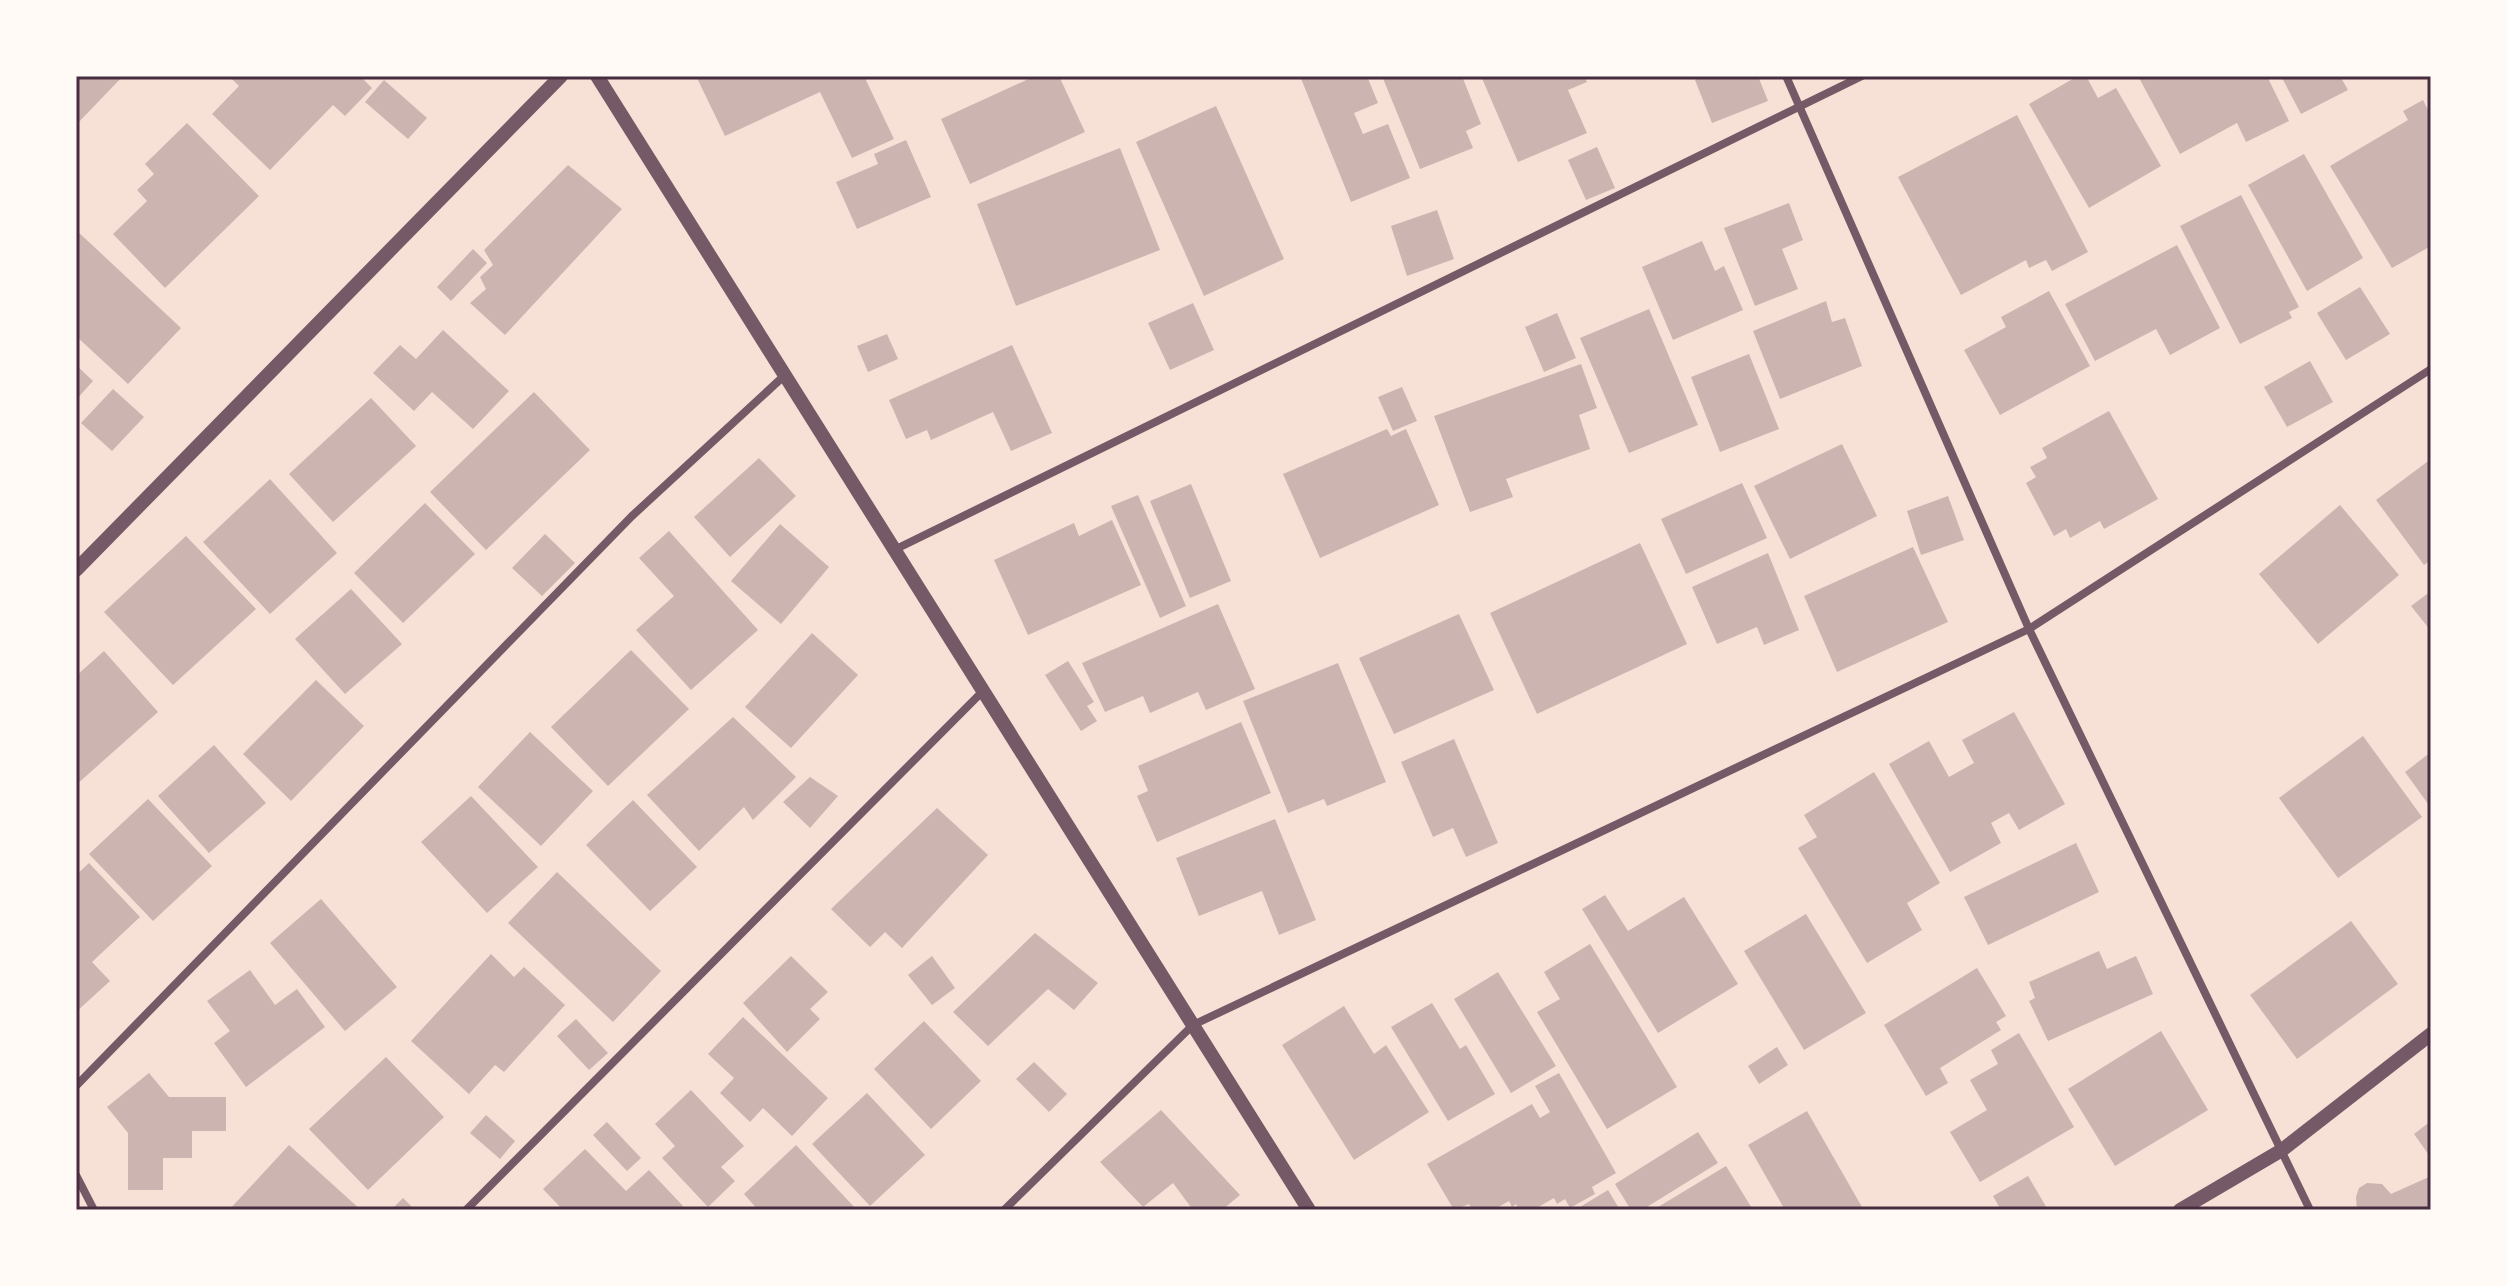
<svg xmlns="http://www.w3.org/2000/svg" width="2507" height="1286" viewBox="0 0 2507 1286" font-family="'PT Sans',sans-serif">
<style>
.building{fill:#ccb4b1}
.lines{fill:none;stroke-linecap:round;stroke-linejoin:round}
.minor{stroke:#755966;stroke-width:8}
.tertiary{stroke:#755966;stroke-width:14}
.neatline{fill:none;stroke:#4a2c40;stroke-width:3}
</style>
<rect width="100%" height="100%" fill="#f7e1d7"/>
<!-- building -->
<g class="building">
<path d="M76 76H123L76 125Z"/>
<path d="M229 76H360L372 88 345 116 333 105 270 170 212 114 239 86Z"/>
<path d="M696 76H864L894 139 852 158 820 92 725 136Z"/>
<path d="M1035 76H1059L1085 132 970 184 941 119Z"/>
<path d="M1300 76H1367L1378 103 1354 113 1363 134 1388 124 1410 178 1351 202Z"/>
<path d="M1382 76H1462L1481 124 1466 131 1473 148 1420 169Z"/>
<path d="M1481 76H1584L1587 82 1568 90 1587 133 1518 162Z"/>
<path d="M1704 76H1758L1768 101 1712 123 1695 80Z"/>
<path d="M2078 76H2086L2098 98 2116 88 2161 166 2089 208 2029 104Z"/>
<path d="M2138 76H2267L2289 121 2246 142 2237 123 2180 154Z"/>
<path d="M2281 76H2340L2348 90 2301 114Z"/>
<path d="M384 80 427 118 408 139 365 102Z"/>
<path d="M2423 100 2429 112 2431 111V246L2392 268 2330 166 2408 120 2403 111Z"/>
<path d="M1216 106 1284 259 1204 296 1136 142Z"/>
<path d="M2017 115 2088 252 2052 271 2046 260 2029 268 2026 260 1961 295 1898 177Z"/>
<path d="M187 123 259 196 165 288 113 234 147 201 137 190 154 174 145 164Z"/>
<path d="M906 140 931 197 857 229 836 182 878 164 874 154Z"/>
<path d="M1597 147 1615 188 1586 200 1568 160Z"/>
<path d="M1120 148 1160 250 1016 306 977 204Z"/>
<path d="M2304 154 2363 258 2307 291 2248 185Z"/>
<path d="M568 165 622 209 505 335 470 303 486 289 480 277 493 265 484 250Z"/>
<path d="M2241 195 2299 307 2289 312 2292 318 2240 344 2180 226Z"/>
<path d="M1789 203 1803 240 1782 249 1798 289 1755 306 1724 228Z"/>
<path d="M1437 210 1454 259 1407 276 1391 226Z"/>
<path d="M76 230 181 328 128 384 76 336Z"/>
<path d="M1702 241 1715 271 1724 266 1743 310 1673 340 1642 267Z"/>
<path d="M2177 245 2220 328 2170 355 2156 329 2095 361 2065 304Z"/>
<path d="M473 249 487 263 451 301 437 287Z"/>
<path d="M2360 287 2390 334 2346 360 2317 313Z"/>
<path d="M2049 291 2090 366 2000 415 1964 350 2006 327 2001 317Z"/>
<path d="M1826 301 1832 322 1845 318 1862 366 1780 399 1753 331Z"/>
<path d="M1193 303 1214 350 1170 370 1148 323Z"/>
<path d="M1649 309 1698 425 1629 453 1580 338Z"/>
<path d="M1557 313 1576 358 1544 372 1525 327Z"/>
<path d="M443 330 509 391 473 429 432 392 414 411 373 373 400 345 416 359Z"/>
<path d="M887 334 898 359 868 372 857 346Z"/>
<path d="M1012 345 1052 433 1011 451 993 412 931 440 927 430 906 439 889 400Z"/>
<path d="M1749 354 1779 429 1720 452 1691 377Z"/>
<path d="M2310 361 2333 402 2287 427 2264 387Z"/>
<path d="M1581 364 1597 408 1579 415 1590 449 1506 479 1513 497 1470 512 1434 416Z"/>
<path d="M76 365 93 381 76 400Z"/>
<path d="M1402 387 1417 421 1393 431 1378 397Z"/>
<path d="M113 389 144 417 112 451 81 423Z"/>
<path d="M534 392 590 450 486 550 430 492Z"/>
<path d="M371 398 416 446 333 522 289 474Z"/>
<path d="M2109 411 2158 499 2104 529 2100 521 2070 538 2066 529 2054 536 2026 483 2036 477 2030 467 2047 458 2042 448Z"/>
<path d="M1387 429 1391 436 1406 429 1439 505 1320 558 1283 474Z"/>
<path d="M1842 444 1877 516 1790 559 1754 486Z"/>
<path d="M759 458 796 496 730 557 694 517Z"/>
<path d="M2431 459V560L2424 565 2376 500Z"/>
<path d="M270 479 337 553 270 614 203 542Z"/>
<path d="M1742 483 1767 538 1686 574 1661 519Z"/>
<path d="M1191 484 1231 581 1190 598 1150 501Z"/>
<path d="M1138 495 1186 606 1160 618 1111 506Z"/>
<path d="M1948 496 1964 540 1921 555 1907 511Z"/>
<path d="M425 503 475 554 403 623 354 573Z"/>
<path d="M2340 505 2399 575 2318 644 2259 574Z"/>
<path d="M1112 520 1141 585 1028 635 994 560 1074 523 1079 536Z"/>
<path d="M780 524 829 567 781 624 731 581Z"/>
<path d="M669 531 758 630 691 690 636 630 674 596 639 558Z"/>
<path d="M545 534 575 563 542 596 512 568Z"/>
<path d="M186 536 256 609 173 685 104 612Z"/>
<path d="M1640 543 1687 644 1537 714 1490 613Z"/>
<path d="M1913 547 1948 622 1837 672 1804 596Z"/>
<path d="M1768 553 1799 630 1764 645 1757 627 1717 644 1692 587Z"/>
<path d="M351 589 402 644 345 694 295 639Z"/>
<path d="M2431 591V631L2411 606Z"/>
<path d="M1218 604 1255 689 1206 710 1198 692 1150 713 1143 696 1105 712 1082 663Z"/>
<path d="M1459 614 1494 690 1394 734 1359 658Z"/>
<path d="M812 633 858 675 791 748 745 707Z"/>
<path d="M631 650 689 709 608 786 551 727Z"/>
<path d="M104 651 158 712 76 785V676Z"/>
<path d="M1068 661 1094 702 1087 706 1097 721 1081 731 1045 675Z"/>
<path d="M1338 663 1386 782 1327 806 1324 799 1288 813 1243 701Z"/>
<path d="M316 680 364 726 291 801 243 754Z"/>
<path d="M2014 712 2065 804 2019 830 2009 813 1991 823 2001 843 1950 872 1889 764 1929 741 1949 777 1974 763 1962 740Z"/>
<path d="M733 717 796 777 753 820 744 807 699 851 647 795Z"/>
<path d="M1241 722 1271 793 1157 842 1137 796 1148 791 1138 766Z"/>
<path d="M530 732 593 791 541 846 478 787Z"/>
<path d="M2363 736 2422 817 2338 878 2279 798Z"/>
<path d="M1454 739 1498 843 1466 857 1453 828 1433 837 1401 762Z"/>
<path d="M214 745 266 803 209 853 158 796Z"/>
<path d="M2431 752V808L2405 772Z"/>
<path d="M1874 772 1940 883 1907 903 1922 930 1867 963 1798 848 1817 837 1804 815Z"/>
<path d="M810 777 838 796 810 828 783 802Z"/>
<path d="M471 796 538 867 487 913 421 842Z"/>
<path d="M148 799 212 866 153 921 89 854Z"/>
<path d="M633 800 697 867 650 911 586 845Z"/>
<path d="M937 808 988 855 902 948 885 932 870 947 831 909Z"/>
<path d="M1275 819 1316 920 1279 935 1262 891 1199 916 1176 858Z"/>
<path d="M2076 843 2099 892 1988 945 1964 897Z"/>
<path d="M89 863 140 917 92 962 110 981 76 1012V875Z"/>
<path d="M557 872 661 971 613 1022 508 923Z"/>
<path d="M1605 895 1628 931 1684 897 1738 984 1658 1033 1582 909Z"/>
<path d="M321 899 397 987 345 1031 270 943Z"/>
<path d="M1806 914 1866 1013 1804 1050 1744 951Z"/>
<path d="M2351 921 2398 984 2297 1059 2250 995Z"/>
<path d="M1035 933 1098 983 1074 1010 1048 989 988 1046 953 1012Z"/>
<path d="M1590 944 1677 1087 1607 1129 1537 1012 1560 999 1544 972Z"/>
<path d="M2099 951 2107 969 2136 956 2153 994 2048 1041 2029 1001 2035 998 2029 982Z"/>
<path d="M491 954 514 977 524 967 565 1005 504 1072 495 1065 469 1094 411 1041Z"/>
<path d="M791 956 828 992 810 1009 820 1019 787 1052 743 1003Z"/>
<path d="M932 956 955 988 932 1005 908 975Z"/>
<path d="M1977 968 2006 1016 1996 1022 2001 1030 1940 1068 1948 1083 1926 1096 1884 1025Z"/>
<path d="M250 970 275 1005 297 989 325 1027 246 1087 214 1043 230 1031 207 1001Z"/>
<path d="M1498 972 1556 1066 1511 1093 1454 999Z"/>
<path d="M1432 1003 1460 1049 1466 1045 1495 1094 1448 1121 1391 1027Z"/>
<path d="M1344 1006 1374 1054 1386 1045 1429 1112 1354 1160 1282 1045Z"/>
<path d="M743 1017 828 1098 792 1136 763 1108 750 1122 720 1093 734 1078 708 1054Z"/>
<path d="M576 1019 608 1053 589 1070 557 1036Z"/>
<path d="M924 1021 981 1081 931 1129 874 1069Z"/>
<path d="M2161 1031 2208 1110 2115 1166 2068 1089Z"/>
<path d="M2019 1033 2074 1127 1980 1182 1950 1132 1987 1110 1970 1080 1998 1064 1991 1050Z"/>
<path d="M1777 1047 1788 1065 1759 1084 1748 1066Z"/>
<path d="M386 1057 444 1117 368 1190 309 1129Z"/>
<path d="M1034 1062 1067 1094 1049 1112 1016 1079Z"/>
<path d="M149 1073 169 1097H226V1131H192V1158H163V1190H128V1133L107 1107Z"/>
<path d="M1559 1073 1616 1173 1592 1187 1595 1194 1570 1208 1565 1199 1557 1204 1554 1198 1533 1210H1519L1516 1204 1512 1207 1509 1201 1493 1210H1472L1469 1204 1454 1210 1427 1164 1532 1104 1540 1118 1550 1112 1535 1086Z"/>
<path d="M691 1090 744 1146 721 1167 735 1181 708 1207 662 1158 675 1146 655 1124Z"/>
<path d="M867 1093 925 1155 870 1206 812 1144Z"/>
<path d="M1161 1110 1240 1195 1222 1210H1193L1173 1183 1143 1207 1100 1162Z"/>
<path d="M1807 1111 1862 1207 1857 1210H1785L1748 1145Z"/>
<path d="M486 1115 515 1141 500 1159 470 1133Z"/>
<path d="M2431 1121V1158L2414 1134Z"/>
<path d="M607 1122 641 1158 627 1171 593 1135Z"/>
<path d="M1698 1132 1718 1163 1642 1210H1631L1615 1184Z"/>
<path d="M289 1145 361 1210H229Z"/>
<path d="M796 1145 857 1210H758L744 1194Z"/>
<path d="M585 1149 626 1191 649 1170 683 1206 679 1210H563L543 1189Z"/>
<path d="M1726 1166 1753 1210H1653Z"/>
<path d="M2028 1176 2048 1210H2001L1993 1196Z"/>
<path d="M2431 1176V1210H2357L2356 1197 2359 1188 2367 1183 2382 1184 2391 1194Z"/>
<path d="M1608 1190 1620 1210H1575Z"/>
<path d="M403 1198 415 1210H391Z"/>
</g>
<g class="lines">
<!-- minor -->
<g class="minor">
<path d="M1786 76 2029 629 2310 1210"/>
<path d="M894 550 1862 76"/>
<path d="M76 1086 632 516 785 375"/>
<path d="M76 1175 94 1210"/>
<path d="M466 1210 983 691"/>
<path d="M1004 1210 1193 1025 2029 629 2431 369"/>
</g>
<!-- tertiary -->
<g class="tertiary">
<path d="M597 76 1309 1210"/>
<path d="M76 570 561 76"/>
<path d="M2180 1210 2282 1150 2431 1034"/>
</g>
</g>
<!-- border -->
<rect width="2507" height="1286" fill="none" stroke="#fffaf5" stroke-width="156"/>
<rect x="78" y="78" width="2351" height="1130" class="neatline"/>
</svg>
